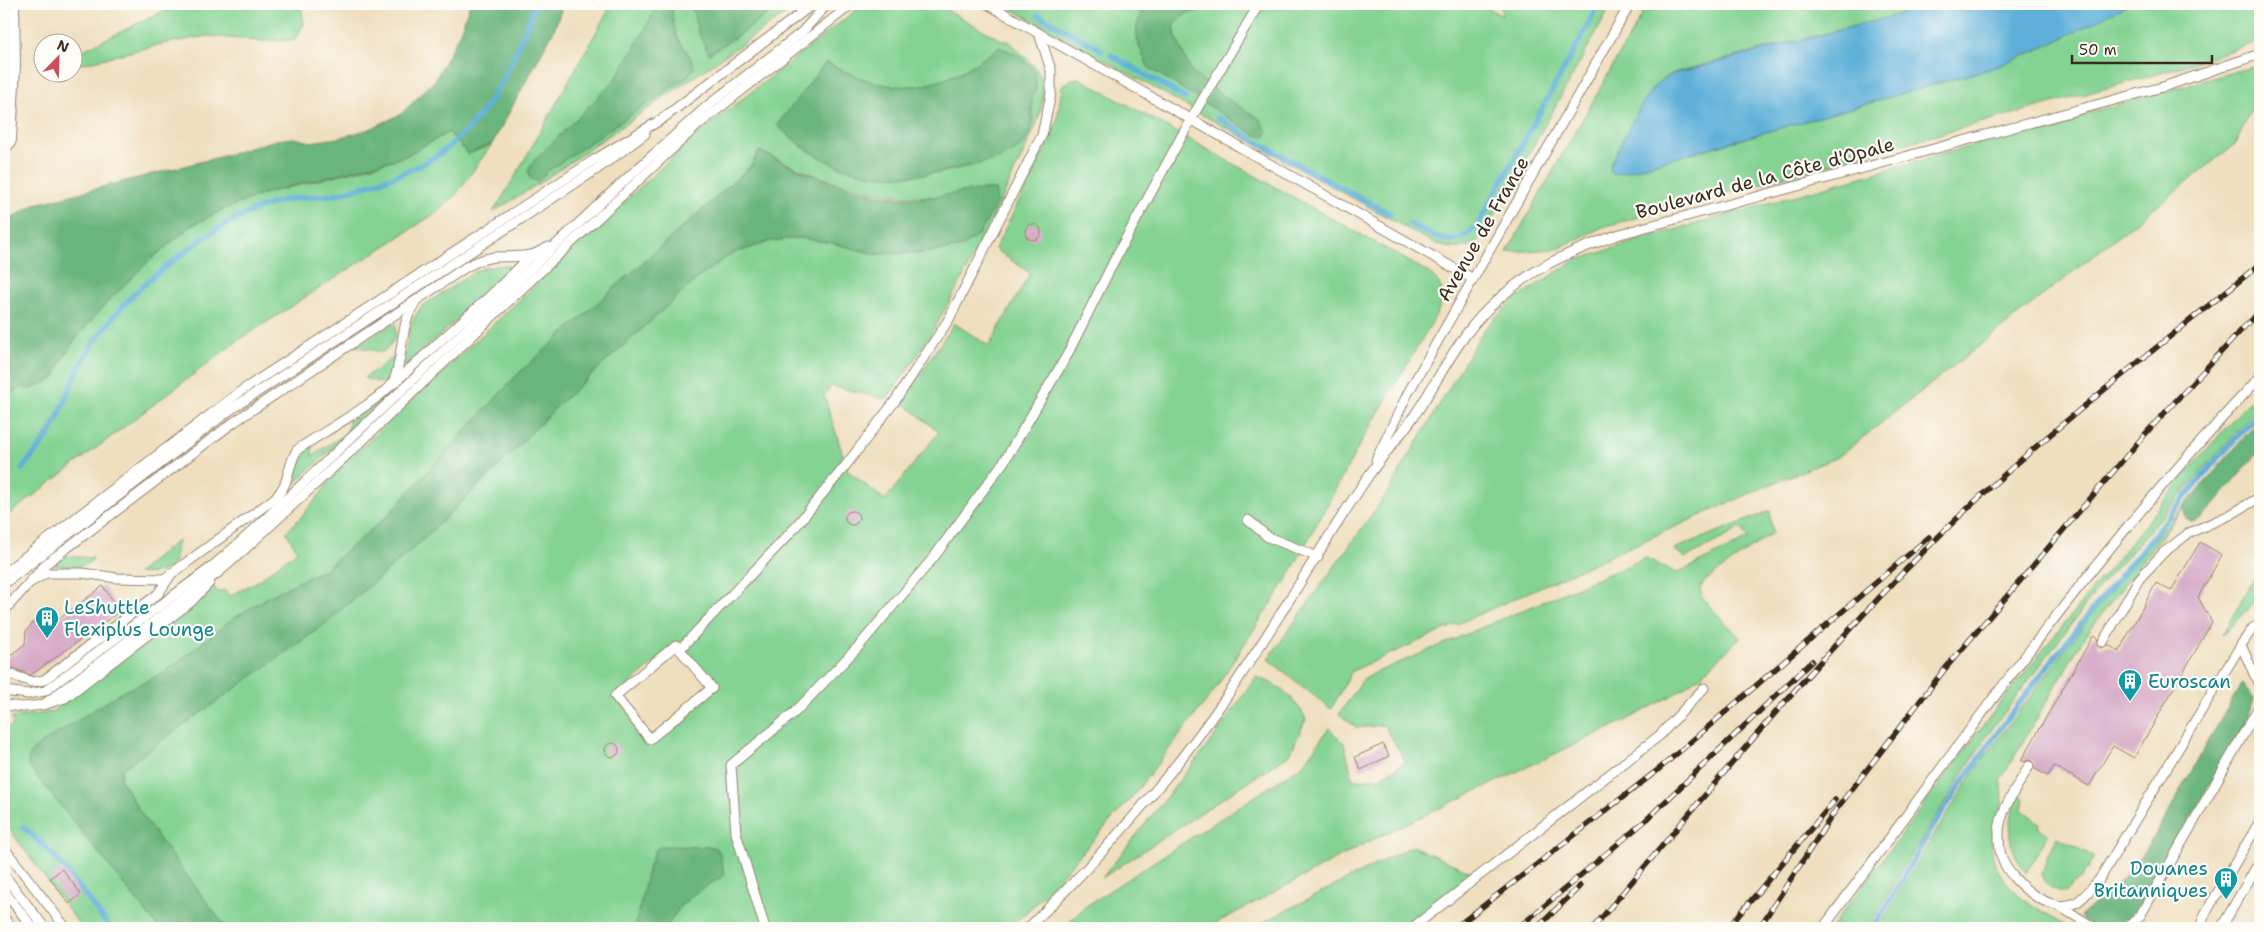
<svg xmlns="http://www.w3.org/2000/svg" width="2264" height="932" viewBox="0 0 2264 932" font-family="'Shantell Sans',sans-serif">
<style>
.green{fill:#84d393;stroke:#607e58;fill-rule:evenodd}
.forest{fill:#6bb57d;stroke:#53704e}
.water{fill:#5eb0d9;stroke:#4c6d7c}
.lines{fill:none;stroke-linecap:round;stroke-linejoin:round}
.stream{stroke:#5eb0d9;stroke-width:5.5}
.building{fill:#d7acc7}
.service-casing{stroke:#95846e;stroke-width:11}
.secondary-casing{stroke:#95846e;stroke-width:26}
.service{stroke:#fff;stroke-width:9}
.secondary{stroke:#fff;stroke-width:24}
.rail-casing{stroke:#3b2a1e;stroke-width:5.5}
.rail{stroke:#fdfcf7;stroke-width:4;stroke-dasharray:11;stroke-linecap:butt}
.labels{text-anchor:middle;dominant-baseline:central;stroke-width:4.5;stroke-linejoin:round;paint-order:stroke}
.street-label{font-size:19px;fill:#3b2a1e;stroke:#fdfcf7}
.culture-label{font-size:19px;fill:#0d838f;stroke:#fdfcf7;text-anchor:start}
</style>
<rect width="100%" height="100%" fill="#fdfcf7"/>
<filter id="ink" filterUnits="userSpaceOnUse"><feTurbulence type="fractalNoise" baseFrequency=".02" numOctaves="2"/><feDisplacementMap in="SourceGraphic" scale="10" xChannelSelector="R" yChannelSelector="G"/><feConvolveMatrix kernelMatrix="1 2 1 2 8 2 1 2 1" color-interpolation-filters="sRGB"/></filter>
<filter id="wash" filterUnits="userSpaceOnUse"><feTurbulence type="fractalNoise" baseFrequency=".0096" numOctaves="4" result="noise"/><feDisplacementMap in="SourceGraphic" scale="20" xChannelSelector="R" yChannelSelector="G"/><feGaussianBlur stdDeviation="1.12" result="paint"/><feColorMatrix in="noise" values="0 0 0 0 0 0 0 0 0 0 0 0 0 0 0 0 0 1.4 0 .05"/><feComposite in="paint" operator="in"/></filter>
<g filter="url(#wash)">
<rect width="100%" height="100%" fill="#efdfbf"/>
<!-- green -->
<g class="green">
<path d="M178 4H301L304 24 295 40 261 41 208 36 162 44 73 66V55Z"/>
<path d="M612 4H658L645 30 615 80 535 160 537 182 549 170 687 77 694 68C693 57 684 50 679 40 673 29 672 16 672 4H691V8L728 41 745 31 779 6 778 4H800L538 184 493 212 513 180Z"/>
<path d="M868 4H936L1003 41H1009C1018 50 1029 60 1037 70 1050 89 1040 116 1032 135 988 227 949 318 886 399L832 386 824 395 848 471 885 500 939 432 902 402 954 323 989 346 1030 273 995 249 1051 137 1057 121 1062 86 1070 80 1079 78 1428 272C1450 290 1443 302 1431 324L1361 442 1287 579 1213 692 1132 797 1046 893 1010 928H226L146 821 120 779 122 769 134 758 323 625 417 545 499 466 559 404 699 277 731 254 771 241 801 238 832 243 875 254 922 253 963 247 945 196C875 201 822 180 759 151L751 166 518 374 386 517 325 569 270 596 231 620 164 673 122 692 28 765 159 928H82L4 822V750L8 747 4 742V732L14 723 11 719C19 714 40 716 53 711L199 599 213 586 218 592 224 590 230 596 256 582 297 551 286 532C310 511 326 483 348 460L695 136 860 7ZM999 47 1036 87 1032 99 1033 120 1024 144 1004 155 982 163 939 173 843 169 802 147 826 62C895 99 938 94 999 47ZM676 645 712 688 650 739 615 696Z"/>
<path d="M1003 4H1146L1140 14 1139 48 1260 119C1244 109 1201 85 1191 72 1182 59 1175 39 1174 24L1187 13 1229 4H1480L1502 16 1501 4H1612L1485 233C1469 252 1451 251 1430 241Z"/>
<path d="M1648 4H1921L1897 15 1676 72 1666 77 1610 168 1613 174 1621 173 1996 67 2129 4H2260V41L2161 73 1603 227 1556 249 1507 252Z"/>
<path d="M2251 67 2259 71V93L2235 144 1838 457 1780 480 1352 671 1331 709 1268 659 1388 492 1484 329 1514 300 1574 261 1642 239Z"/>
<path d="M449 132 468 154 492 144 455 196 436 213 236 342 4 518V399L21 387 53 379 70 346 110 299 150 260 191 226 224 209 266 193 354 171 403 157Z"/>
<path d="M505 265 510 266V271L406 366H403L410 325 421 307 476 271 487 267Z"/>
<path d="M393 324 396 325C397 337 392 345 382 352L355 346Z"/>
<path d="M396 356C394 367 392 378 381 383L364 378Z"/>
<path d="M423 363 424 365 295 483C287 467 301 452 313 444L312 456 347 433 349 421 386 397Z"/>
<path d="M2260 389V406L2100 586 1986 737 1898 876 1869 928H1831L1995 710 2047 645 2200 457Z"/>
<path d="M2183 508 2085 636 2001 779C2002 787 2004 798 2002 806 1998 818 1993 826 1992 839 1987 884 2040 911 2073 928H1879L1906 880 1975 770 2089 618 2146 548Z"/>
<path d="M1770 511 1772 533 1705 581 1700 588 1702 598 1740 638 1704 673 1678 692 1627 720 1372 840 1207 928H1063L1086 906 1303 765 1329 728 1344 743 1353 780 1379 778 1406 762 1384 725 1357 728 1339 714 1363 680 1377 672 1646 558 1677 573 1748 539 1742 528 1685 558 1674 549Z"/>
<path d="M178 540 174 564C162 574 153 574 138 573Z"/>
<path d="M64 556 93 558C86 570 68 566 56 566L55 563Z"/>
<path d="M2255 577 2260 586V601L2252 606 2222 635Z"/>
<path d="M1256 677C1281 685 1294 697 1306 719L1290 754 1102 878 1212 740Z"/>
<path d="M2018 794 2024 798 2022 810 2040 823 2039 828 2048 835 2026 873C2007 849 2007 821 2018 794Z"/>
<path d="M2058 837 2094 857 2081 878 2065 892C2052 890 2048 887 2042 875L2048 854Z"/>
<path d="M1412 846 1476 874 1404 928H1252Z"/>
</g>
<!-- forest -->
<g class="forest">
<path d="M470 4H563L554 30 492 144 468 154 449 132 403 157 266 193 224 209 191 226 150 260 110 299 70 346 53 379 31 389 21 387 4 399V231L12 218 36 204 227 155 276 140 294 138 311 142 338 138 370 129 401 114 435 80 459 34Z"/>
<path d="M658 4H672C672 16 673 29 679 40 684 50 693 57 694 68L687 77 549 170 537 182 530 178 528 171 535 160 615 80 645 30Z"/>
<path d="M691 4H778L779 5 745 31 709 54 698 32Z"/>
<path d="M1146 4H1229L1187 13 1174 24 1175 35 1192 73 1229 100 1260 119 1267 131 1265 137 1255 135 1148 67C1136 40 1131 31 1146 4Z"/>
<path d="M999 47 1020 56 1035 71C1035 76 1036 82 1036 86 1036 91 1032 96 1032 101 1032 114 1034 134 1023 144 1008 159 982 163 963 167 888 185 834 179 777 125L826 62C894 99 938 94 999 47Z"/>
<path d="M759 151C807 174 864 200 919 198 945 197 969 188 995 190L997 202 980 233 963 247 922 253 875 254 832 243 801 238 771 241 731 254 699 277 559 404 499 466 417 545 324 625 122 769 120 779 146 821 226 928H159L28 765C28 757 30 753 36 747L122 692 164 673 231 620 270 596 325 569 386 517 518 374 751 166Z"/>
<path d="M2260 419V450L2202 519 2193 522 2186 518 2183 508Z"/>
<path d="M2242 683 2254 699 2246 723 2136 911C2118 926 2110 927 2087 924L2080 916 2123 879 2154 837Z"/>
<path d="M661 846 713 847 719 851 725 875 695 893 679 908 666 928H635L648 870 655 850Z"/>
</g>
<!-- water -->
<path class="water" d="M1921 4H2129L2049 45 1996 67 1621 173 1613 174 1610 171 1611 163C1625 137 1637 107 1656 84 1661 79 1669 76 1676 73L1897 15Z"/>
<g class="lines">
<!-- stream -->
<g class="stream">
<path d="M1038 15 1102 50"/>
<path d="M1111 55 1185 98"/>
<path d="M1217 117 1262 145 1390 214"/>
<path d="M1410 224C1438 238 1455 252 1479 223L1590 22 1597 4"/>
<path d="M22 469C30 458 40 448 48 436 62 414 69 387 81 364 105 320 142 283 182 254 212 232 245 210 281 201 301 196 322 198 341 193 372 184 406 175 433 158 488 124 514 62 535 4"/>
<path d="M23 827C58 855 83 893 110 928"/>
<path d="M1874 928C1905 873 1936 819 1973 767 2020 699 2072 634 2125 570 2169 517 2212 462 2260 413"/>
</g>
</g>
<g id="blocks">
<!-- building -->
<g class="building">
<circle cx="1033" cy="232" r="8"/>
<circle cx="852" cy="518" r="7"/>
<path d="M2200 542 2222 555 2198 597 2212 622 2134 758 2113 746 2089 786 2054 766 2048 776 2035 769 2032 761 2028 760 2024 762 2021 761 2093 636 2098 639 2097 645 2100 648 2108 645 2119 651 2156 583 2171 591Z"/>
<path d="M103 586 120 611 31 675 4 665V660L25 644 26 631 35 620 48 617 59 619Z"/>
<circle cx="612" cy="750" r="7"/>
<path d="M1383 744 1389 756 1361 770 1355 757Z"/>
<path d="M62 869 81 894 69 904 50 878Z"/>
</g>
</g>
</g>
<g filter="url(#ink)">
<use href="#blocks" fill-opacity="0" stroke="#95846e" stroke-width="1"/>
<g class="lines">
<!-- service casing -->
<g class="service-casing">
<g id="service">
<path d="M987 4 1473 279"/>
<path d="M393 384 494 292 532 255"/>
<path d="M1376 460 1408 393 1630 4"/>
<path d="M1248 520 1268 537 1318 557"/>
<path d="M4 573 241 391 594 160 662 119 813 4"/>
<path d="M29 583 47 563 234 422 466 267C494 251 503 260 531 255 537 254 543 249 549 247"/>
<path d="M4 584 230 410 597 169 645 134"/>
<path d="M4 611 29 583 46 573H82L117 578 164 579 274 499C290 485 287 466 297 450 316 436 386 398 394 380 404 356 399 326 415 303"/>
<path d="M2103 642 2139 579 2163 553 2189 533 2230 515 2260 497"/>
<path d="M676 645 712 688 650 739 615 696Z"/>
<path d="M2241 645 2260 687"/>
<path d="M680 649 792 531 846 465 895 401 949 319 1042 135 1051 94V70L1039 33"/>
<path d="M4 672 32 682 44 680 158 594 170 576"/>
<path d="M4 691 28 694 45 691 213 566 245 538 614 190 706 107 802 32 827 4"/>
<path d="M46 704 65 698 191 602 209 583"/>
<path d="M4 705 23 707 43 705 219 572 244 550 360 443 496 313 699 124 852 4"/>
<path d="M2029 766C2019 785 2000 809 1999 832 1999 839 1999 852 2002 858 2010 882 2052 917 2077 902 2085 897 2092 887 2099 880L2241 645 2253 628 2260 624"/>
<path d="M4 848 66 928"/>
<path d="M4 875 45 928"/>
<path d="M4 891 33 928"/>
<path d="M2059 906 2095 928"/>
<path d="M4 918 12 928"/>
<path d="M765 928 736 833 731 765 795 712 859 646 934 557 1005 460 1066 357 1117 255 1191 119 1259 4"/>
<path d="M1028 928C1100 858 1168 781 1225 699 1275 626 1319 549 1369 475 1383 455 1400 436 1414 416 1439 380 1456 340 1488 309 1528 269 1568 252 1620 234L2166 86 2260 54"/>
<path d="M1412 928 1660 735 1704 688"/>
<path d="M1823 928C1921 797 2016 663 2120 536 2165 481 2212 428 2260 377"/>
<path d="M2127 928 2140 916 2260 705V695"/>
<path d="M2200 928 2205 914 2260 821"/>
<path d="M2221 928 2260 861"/>
</g>
</g>
<!-- secondary casing -->
<g class="secondary-casing">
<path id="secondary" d="M4 139 8 65 7 4"/>
</g>
<!-- service -->
<use href="#service" class="service"/>
<!-- secondary -->
<use href="#secondary" class="secondary"/>
<!-- rail casing -->
<g class="rail-casing">
<g id="rail">
<path d="M1455 928 1659 769 1929 537"/>
<path d="M1518 928 1645 821 1812 661"/>
<path d="M1537 928 1580 886"/>
<path d="M1593 928C1704 797 1813 662 1935 540 2035 440 2150 354 2260 264"/>
<path d="M1728 928 1835 800"/>
<path d="M1759 928 1835 811 1944 670 2147 432 2260 310"/>
</g>
</g>
<!-- rail -->
<use href="#rail" class="rail"/>
</g>
</g>
<!-- icons -->
<defs>
<g id="building-pin" transform="scale(1.25)"><path d="M0 17L-7.5 6A9.5 9.5 0 1 1 7.5 6Z" fill="#0f9aa8" stroke="#fdfcf7"/><path d="M-4-6H4V6H1V3H-1V6H-4ZM-2.5-4.3h1.7v1.8h-1.7ZM.8-4.3h1.7v1.8H.8ZM-2.5-1h1.7V.8h-1.7ZM.8-1h1.7V.8H.8Z" fill="#fff"/></g>
</defs>
<g fill-rule="evenodd">
<use href="#building-pin" x="47" y="618"/>
<use href="#building-pin" x="2130" y="681"/>
<use href="#building-pin" x="2226" y="879"/>
</g>
<g class="labels">
<!-- street labels -->
<g class="street-label">
<text transform="translate(1765 178) rotate(-15)">Boulevard de la Côte d'Opale</text>
<text transform="translate(1483 229) rotate(-60)">Avenue de France</text>
</g>
<!-- culture labels -->
<g class="culture-label">
<text x="64" y="607">LeShuttle<tspan x="64" dy="22">Flexiplus Lounge</tspan></text>
<text x="2148" y="681">Euroscan</text>
<text x="2208" y="868" text-anchor="end">Douanes<tspan x="2208" dy="22">Britanniques</tspan></text>
</g>
</g>
<!-- margin -->
<rect width="2264" height="932" fill="none" stroke="#fdfcf7" stroke-width="20"/>
<!-- north arrow -->
<g transform="translate(58 58) rotate(23)"><circle r="24" fill="#fdfcf7" stroke="#afa8a0"/>
<path d="M0-4L9 19L0 12L-9 19Z" fill="#d1495b"/>
<text y="-8" font-size="14" font-weight="bold" text-anchor="middle" fill="#3b2a1e">N</text>
</g>
<!-- scale -->
<path d="M2072 55v8h140v-8" fill="none" stroke="#3b2a1e" stroke-width="2.5"/>
<text x="2079" y="55" font-size="15" fill="#3b2a1e" stroke="#fdfcf7" stroke-width="4" paint-order="stroke">50 m</text>
</svg>
